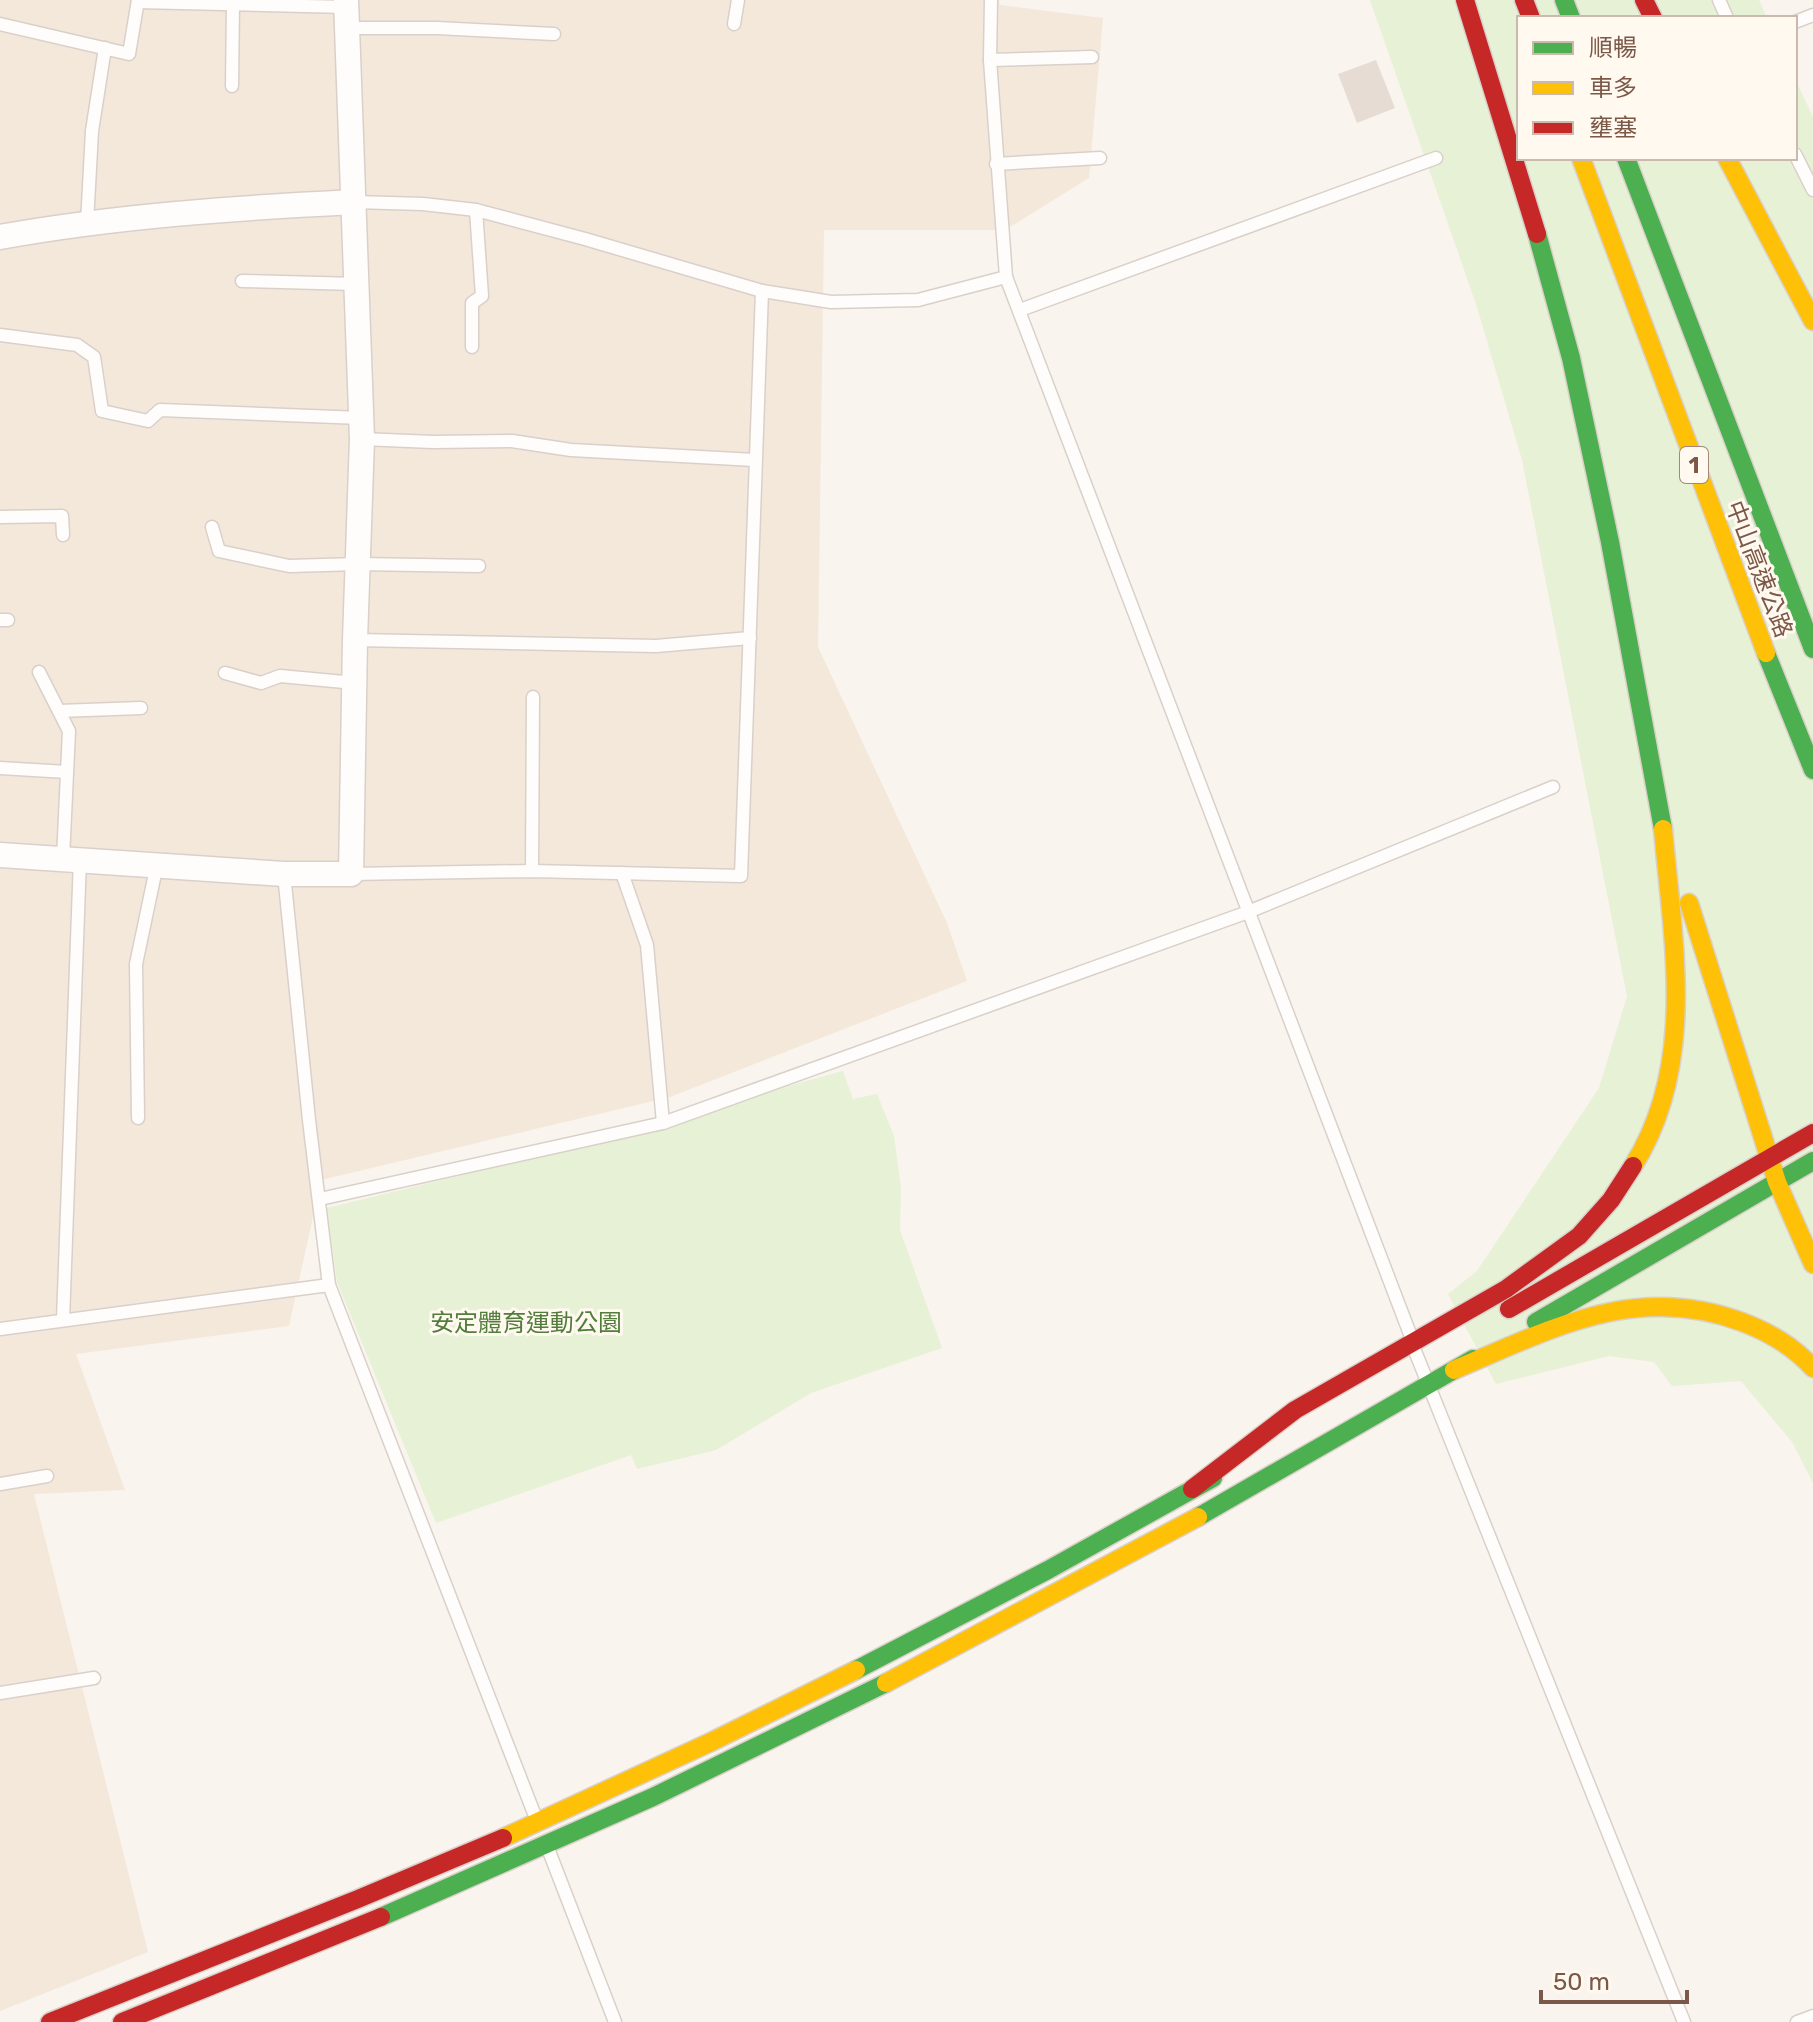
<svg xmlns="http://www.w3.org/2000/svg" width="1813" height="2022" viewBox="0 0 1813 2022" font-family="Rubik,'Noto Sans TC',sans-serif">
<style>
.residential{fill:#f4e8db}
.green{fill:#e6f1d6}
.building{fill:#e6dcd4}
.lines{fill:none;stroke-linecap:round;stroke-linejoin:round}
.lane-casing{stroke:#d9d0ca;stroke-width:15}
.street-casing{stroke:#d9d0ca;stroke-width:27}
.fast-casing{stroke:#dad0ca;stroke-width:21}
.slow-casing{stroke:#dad0ca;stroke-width:21}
.jam-casing{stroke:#dad0ca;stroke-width:21}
.lane{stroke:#fefdfc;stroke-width:12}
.street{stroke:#fefdfc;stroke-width:24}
.fast{stroke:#4caf50;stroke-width:18}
.slow{stroke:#ffc107;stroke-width:18}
.jam{stroke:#c62828;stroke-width:18}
.labels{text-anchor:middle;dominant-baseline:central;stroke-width:6;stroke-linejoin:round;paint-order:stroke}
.shield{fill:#fff9f0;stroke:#a3887a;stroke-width:2}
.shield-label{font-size:22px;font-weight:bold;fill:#7c5848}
.street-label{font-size:24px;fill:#7c5848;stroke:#fff9f0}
.park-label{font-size:24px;fill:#527d3c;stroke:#fff9f0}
</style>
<rect width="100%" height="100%" fill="#f9f4ed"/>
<!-- residential -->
<path class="residential" d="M0 0H999L1000 5 1103 18 1089 178 1005 230H824L818 647 947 923 967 981 670 1097 321 1180 289 1326 76 1354 125 1490 34 1494 148 1952 0 2011Z"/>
<!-- green -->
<g class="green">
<path d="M1370 0H1759L1767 18H1519V158H1795V79L1813 117V1483L1792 1442 1741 1381 1672 1386 1654 1362 1609 1356 1496 1384 1448 1294 1477 1271 1599 1088 1627 996 1522 460 1477 307Z"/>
<path d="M843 1071 853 1099 877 1094 894 1136 901 1188 900 1230 942 1348 811 1393 716 1450 637 1469 631 1455 436 1523 337 1282 327 1208 463 1175Z"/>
</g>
<!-- building -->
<path class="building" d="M1376 60 1395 108 1357 123 1338 74Z"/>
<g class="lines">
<!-- lane casing -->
<g class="lane-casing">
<g id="lane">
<path d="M991 0 990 60 1006 277 1410 1334"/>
<path d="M1719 0 1727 18"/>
<path d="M138 2 346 7"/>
<path d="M1795 22 1813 15"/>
<path d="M0 24 129 54 138 0"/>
<path d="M734 24 738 0"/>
<path d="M347 28H437L554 34"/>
<path d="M990 60 1092 57"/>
<path d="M232 86 233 4"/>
<path d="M1795 154 1813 190"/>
<path d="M996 164 1100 158"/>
<path d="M354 202 423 204 476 210 585 239 762 291 831 302 918 300 1006 277"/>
<path d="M87 223 92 131 105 48"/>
<path d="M242 281 356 284"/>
<path d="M1020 310 1436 158"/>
<path d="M0 335 77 345 94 357 102 411 148 421 160 410 361 418"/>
<path d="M472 347V303L482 296 476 210"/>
<path d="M362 439 433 442 512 441 571 450 755 460"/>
<path d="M0 517 62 516 63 535"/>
<path d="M212 527 219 551 289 566 358 564 479 566"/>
<path d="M0 620H8"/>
<path d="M355 640 656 646 750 638"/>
<path d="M39 672 69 731 63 858"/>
<path d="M225 673 261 683 280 676 355 683"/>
<path d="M59 711 141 708"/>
<path d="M0 768 67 772"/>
<path d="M532 871 533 697"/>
<path d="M622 873 647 945 663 1123"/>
<path d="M284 874 309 1120 329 1285 537 1821"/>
<path d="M351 874 532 871 741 876 762 291"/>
<path d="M138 1118 136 964 157 864"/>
<path d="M320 1199 663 1123 1248 912 1553 787"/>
<path d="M63 1320 80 859"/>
<path d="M0 1329 329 1285"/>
<path d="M1415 1351 1684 2022"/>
<path d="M0 1484 47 1476"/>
<path d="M0 1693 94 1678"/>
<path d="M547 1846 615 2022"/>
<path d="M1797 2022 1813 2016"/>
</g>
</g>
<!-- street casing -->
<g class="street-casing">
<g id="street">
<path d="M0 237C117 216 235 208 354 202"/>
<path d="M0 855 284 874H351L355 640 362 439 346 0"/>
</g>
</g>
<!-- fast casing -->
<g class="fast-casing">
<g id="fast">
<path d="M1564 0 1571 18"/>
<path d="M1626 158 1813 649"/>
<path d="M1537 234 1571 358 1610 542 1663 829"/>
<path d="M1766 653 1813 770"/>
<path d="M1536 1322 1813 1161"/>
<path d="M1198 1517 1473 1359"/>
<path d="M856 1670 1048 1570 1213 1478"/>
<path d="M381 1917 653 1797 886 1683"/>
</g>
</g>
<!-- slow casing -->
<g class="slow-casing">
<g id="slow">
<path d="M1581 158 1766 653"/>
<path d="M1727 158 1813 321"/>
<path d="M1689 903 1777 1182 1813 1264"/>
<path d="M1633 1166C1697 1065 1673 942 1663 829"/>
<path d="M1454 1370C1551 1329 1636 1282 1742 1322 1769 1332 1793 1346 1813 1368"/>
<path d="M886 1683 1198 1517"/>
<path d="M503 1838 711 1742 856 1670"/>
</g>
</g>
<!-- jam casing -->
<g class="jam-casing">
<g id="jam">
<path d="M1465 0 1537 234"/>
<path d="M1524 0 1531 18"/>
<path d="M1644 0 1653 18"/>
<path d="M1509 1309 1813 1133"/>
<path d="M1192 1489 1295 1410 1506 1289 1579 1236 1611 1200 1633 1166"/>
<path d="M50 2022 358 1899 503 1838"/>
<path d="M122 2022 381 1917"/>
</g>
</g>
<!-- lane -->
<use href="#lane" class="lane"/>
<!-- street -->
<use href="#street" class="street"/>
<!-- fast -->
<use href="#fast" class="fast"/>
<!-- slow -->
<use href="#slow" class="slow"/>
<!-- jam -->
<use href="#jam" class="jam"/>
</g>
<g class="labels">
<!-- shield labels -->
<rect class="shield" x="1680" y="447" width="28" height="36" rx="6"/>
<g class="shield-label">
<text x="1694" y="465">1</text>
</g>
<!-- street labels -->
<g class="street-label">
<text transform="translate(1759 569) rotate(69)">中山高速公路</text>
</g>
<!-- park labels -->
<g class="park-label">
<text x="526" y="1323">安定體育運動公園</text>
</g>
</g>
<!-- legend -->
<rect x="1517" y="16" width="280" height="144" fill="#fff9f0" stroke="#cbb9ad" stroke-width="2"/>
<rect x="1533" y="42" width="40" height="12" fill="#4caf50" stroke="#cbb9ad" stroke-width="2"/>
<text x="1589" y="56" font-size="24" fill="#7c5848">順暢</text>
<rect x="1533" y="82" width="40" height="12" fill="#ffc107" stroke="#cbb9ad" stroke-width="2"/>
<text x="1589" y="96" font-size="24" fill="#7c5848">車多</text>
<rect x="1533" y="122" width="40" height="12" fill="#c62828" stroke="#cbb9ad" stroke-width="2"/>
<text x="1589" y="136" font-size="24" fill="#7c5848">壅塞</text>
<!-- scale -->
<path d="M1541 1990v12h146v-12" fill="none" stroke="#7c5848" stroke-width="4"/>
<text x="1553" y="1990" font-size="24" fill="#7c5848" stroke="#fff9f0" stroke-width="6" paint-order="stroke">50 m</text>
</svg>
